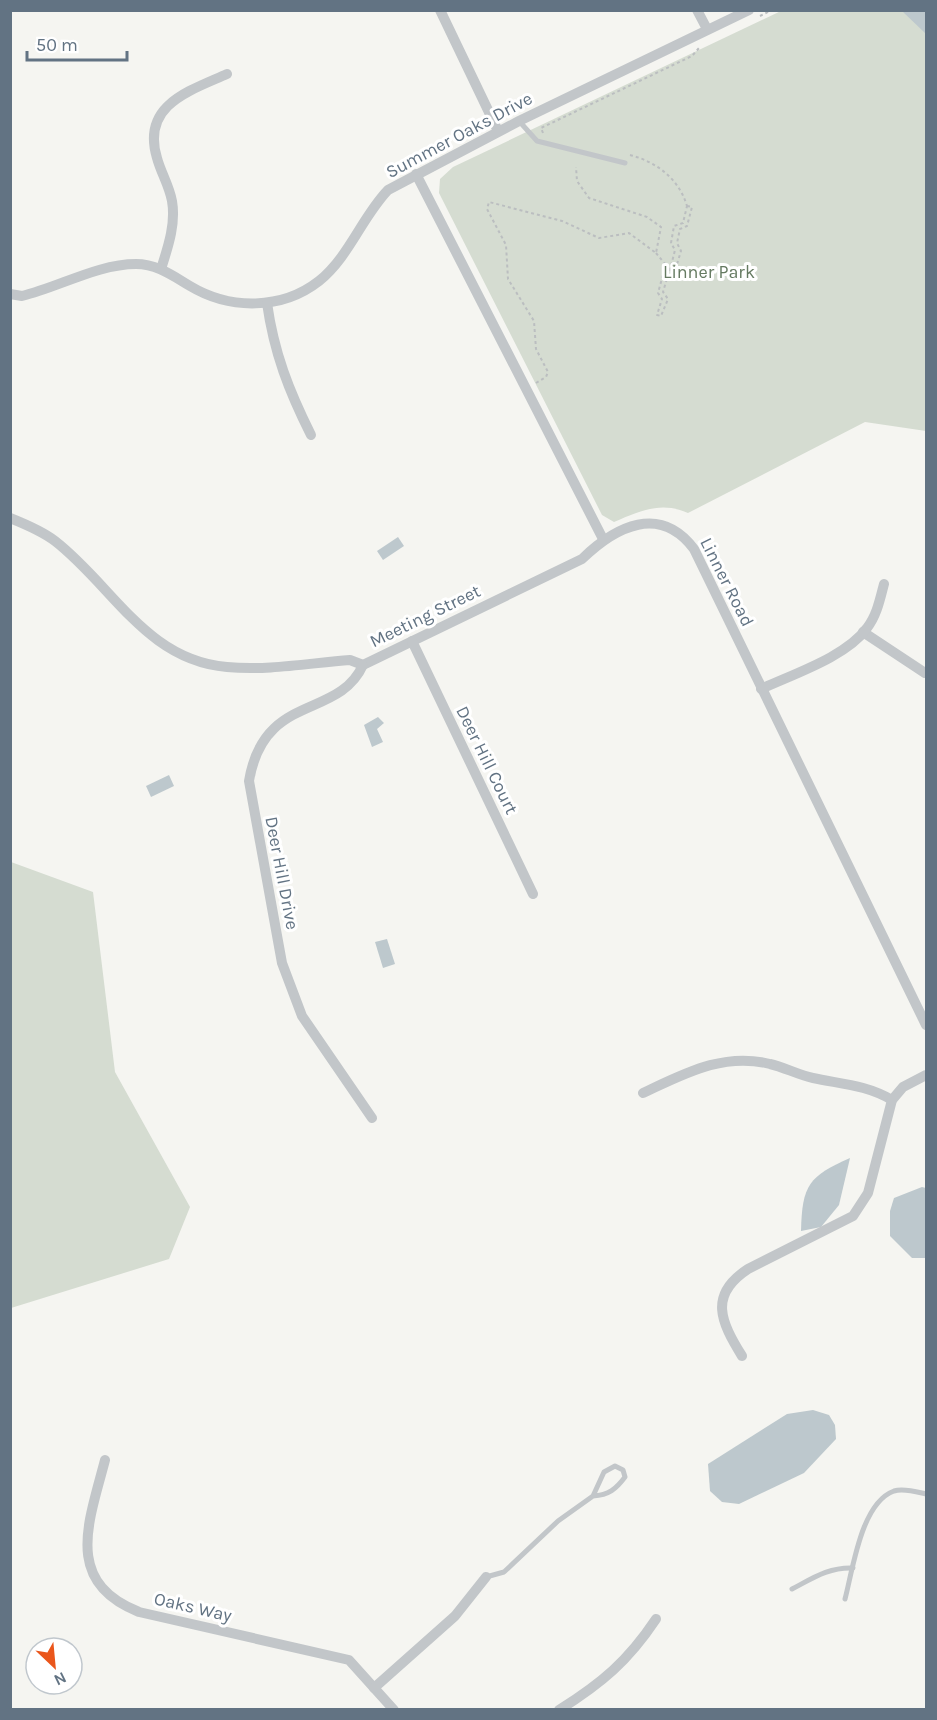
<svg xmlns="http://www.w3.org/2000/svg" width="937" height="1720" viewBox="0 0 937 1720" font-family="Karla,sans-serif">
<style>
.green{fill:#d5dcd1}
.water{fill:#bdc8cd}
.lines{fill:none;stroke-linecap:round;stroke-linejoin:round}
.path{stroke:#bbbec0;stroke-width:2;stroke-dasharray:3 3;stroke-linecap:butt}
.service{stroke:#c2c6c9;stroke-width:5}
.minor{stroke:#c2c6c9;stroke-width:10}
.labels{text-anchor:middle;dominant-baseline:central;stroke-width:6;stroke-linejoin:round;paint-order:stroke}
.street-label{font-size:18px;fill:#627383;stroke:#fff}
.park-label{font-size:18px;fill:#657a61;stroke:#fff}
</style>
<rect width="100%" height="100%" fill="#f5f5f1"/>
<!-- green -->
<g class="green">
<path d="M781 11H926V431L865 422 688 513C661 501 640 511 614 522L602 515 439 193 440 179 453 167Z"/>
<path d="M11 862 93 892 115 1072 190 1207 169 1259 11 1308Z"/>
</g>
<!-- water -->
<g class="water">
<path d="M902 11H926V34Z"/>
<path d="M398 537 404 546 383 560 377 551Z"/>
<path d="M378 717 384 723 377 729 383 742 372 747 364 725Z"/>
<path d="M169 775 174 786 151 797 146 786Z"/>
<path d="M387 939 395 964 383 968 375 942Z"/>
<path d="M850 1158 839 1205 821 1227 801 1231C802 1185 809 1176 850 1158Z"/>
<path d="M922 1187 926 1188V1258H912L890 1236V1211L894 1198Z"/>
<path d="M813 1410 829 1415 835 1425 836 1439 804 1473 739 1504 722 1502 710 1491 708 1464 787 1414Z"/>
</g>
<g class="lines">
<!-- path -->
<g class="path">
<path d="M760 16 772 10"/>
<path d="M543 133 541 128 692 56 699 48"/>
<path d="M630 155C657 162 679 179 687 206"/>
<path d="M687 206 692 207 687 226 680 229 677 243 681 251 674 274 668 275 663 292 668 299 661 316 657 315 662 299 658 293 664 271 670 270 675 250 671 243 674 226 683 223Z"/>
<path d="M656 253 670 270"/>
<path d="M536 383 546 377 548 372 536 349 534 321 508 279 506 245 487 209 489 202 562 221 599 238 629 233 656 253 661 227 647 217 589 198 577 181 576 167"/>
</g>
<!-- service -->
<g class="service">
<path d="M519 121 537 141 625 163"/>
<path d="M486 1577 504 1572 558 1521 593 1496 604 1472 615 1466 623 1470 625 1477C616 1489 609 1495 593 1496"/>
<path d="M792 1589C813 1578 829 1567 853 1568"/>
<path d="M845 1599C853 1569 861 1503 894 1491 904 1488 917 1492 926 1494"/>
</g>
<!-- minor -->
<g class="minor">
<path d="M440 10 498 131"/>
<path d="M697 10 707 29"/>
<path d="M416 174 603 539"/>
<path d="M161 269C168 247 176 224 172 201 169 185 161 173 157 158 141 105 189 91 227 74"/>
<path d="M10 294 22 296C59 287 98 264 136 264 157 264 173 276 190 286 230 310 282 310 319 281 349 257 362 217 388 190L519 121 749 10"/>
<path d="M267 303C274 353 289 391 311 435"/>
<path d="M10 518C25 524 42 531 55 541 113 586 146 660 227 667 267 671 310 663 350 660L363 665 582 559C616 526 660 504 694 549L926 1025"/>
<path d="M863 632 925 673"/>
<path d="M412 641 533 894"/>
<path d="M363 665C338 720 264 692 249 781L282 963 302 1016 372 1118"/>
<path d="M761 689C793 674 846 657 867 628 877 615 880 599 884 584"/>
<path d="M643 1093C684 1074 723 1052 770 1064 784 1067 798 1075 813 1078 841 1084 867 1085 892 1100"/>
<path d="M742 1356C721 1322 708 1295 748 1269L853 1216 868 1193 892 1100 903 1087 926 1075"/>
<path d="M105 1460C89 1522 63 1582 139 1612L349 1660 394 1710"/>
<path d="M374 1688 455 1616 486 1577"/>
<path d="M559 1710C602 1683 628 1661 656 1619"/>
</g>
</g>
<g class="labels">
<!-- street labels -->
<g class="street-label">
<text transform="translate(459 135) rotate(-28)">Summer Oaks Drive</text>
<text transform="translate(727 582) rotate(63)">Linner Road</text>
<text transform="translate(425 616) rotate(-26)">Meeting Street</text>
<text transform="translate(487 760) rotate(64)">Deer Hill Court</text>
<text transform="translate(282 873) rotate(79)">Deer Hill Drive</text>
<text transform="translate(193 1607) rotate(13)">Oaks Way</text>
</g>
<!-- park labels -->
<g class="park-label">
<text x="709" y="272">Linner Park</text>
</g>
</g>
<!-- border -->
<rect width="937" height="1720" fill="none" stroke="#627383" stroke-width="24"/>
<!-- north arrow -->
<g transform="translate(54 1666) rotate(154)"><circle r="28" fill="#ffffff" stroke="#c0c7cd" stroke-width="1.5"/>
<path d="M0-4.5L10 22L0 15L-10 22Z" fill="#ea561b"/>
<text y="-9" font-size="16" font-weight="bold" text-anchor="middle" fill="#627383">N</text>
</g>
<!-- scale -->
<path d="M27 51v9h100v-9" fill="none" stroke="#627383" stroke-width="3"/>
<text x="36" y="51" font-size="18" fill="#627383" stroke="#ffffff" stroke-width="4.5" paint-order="stroke">50 m</text>
</svg>
